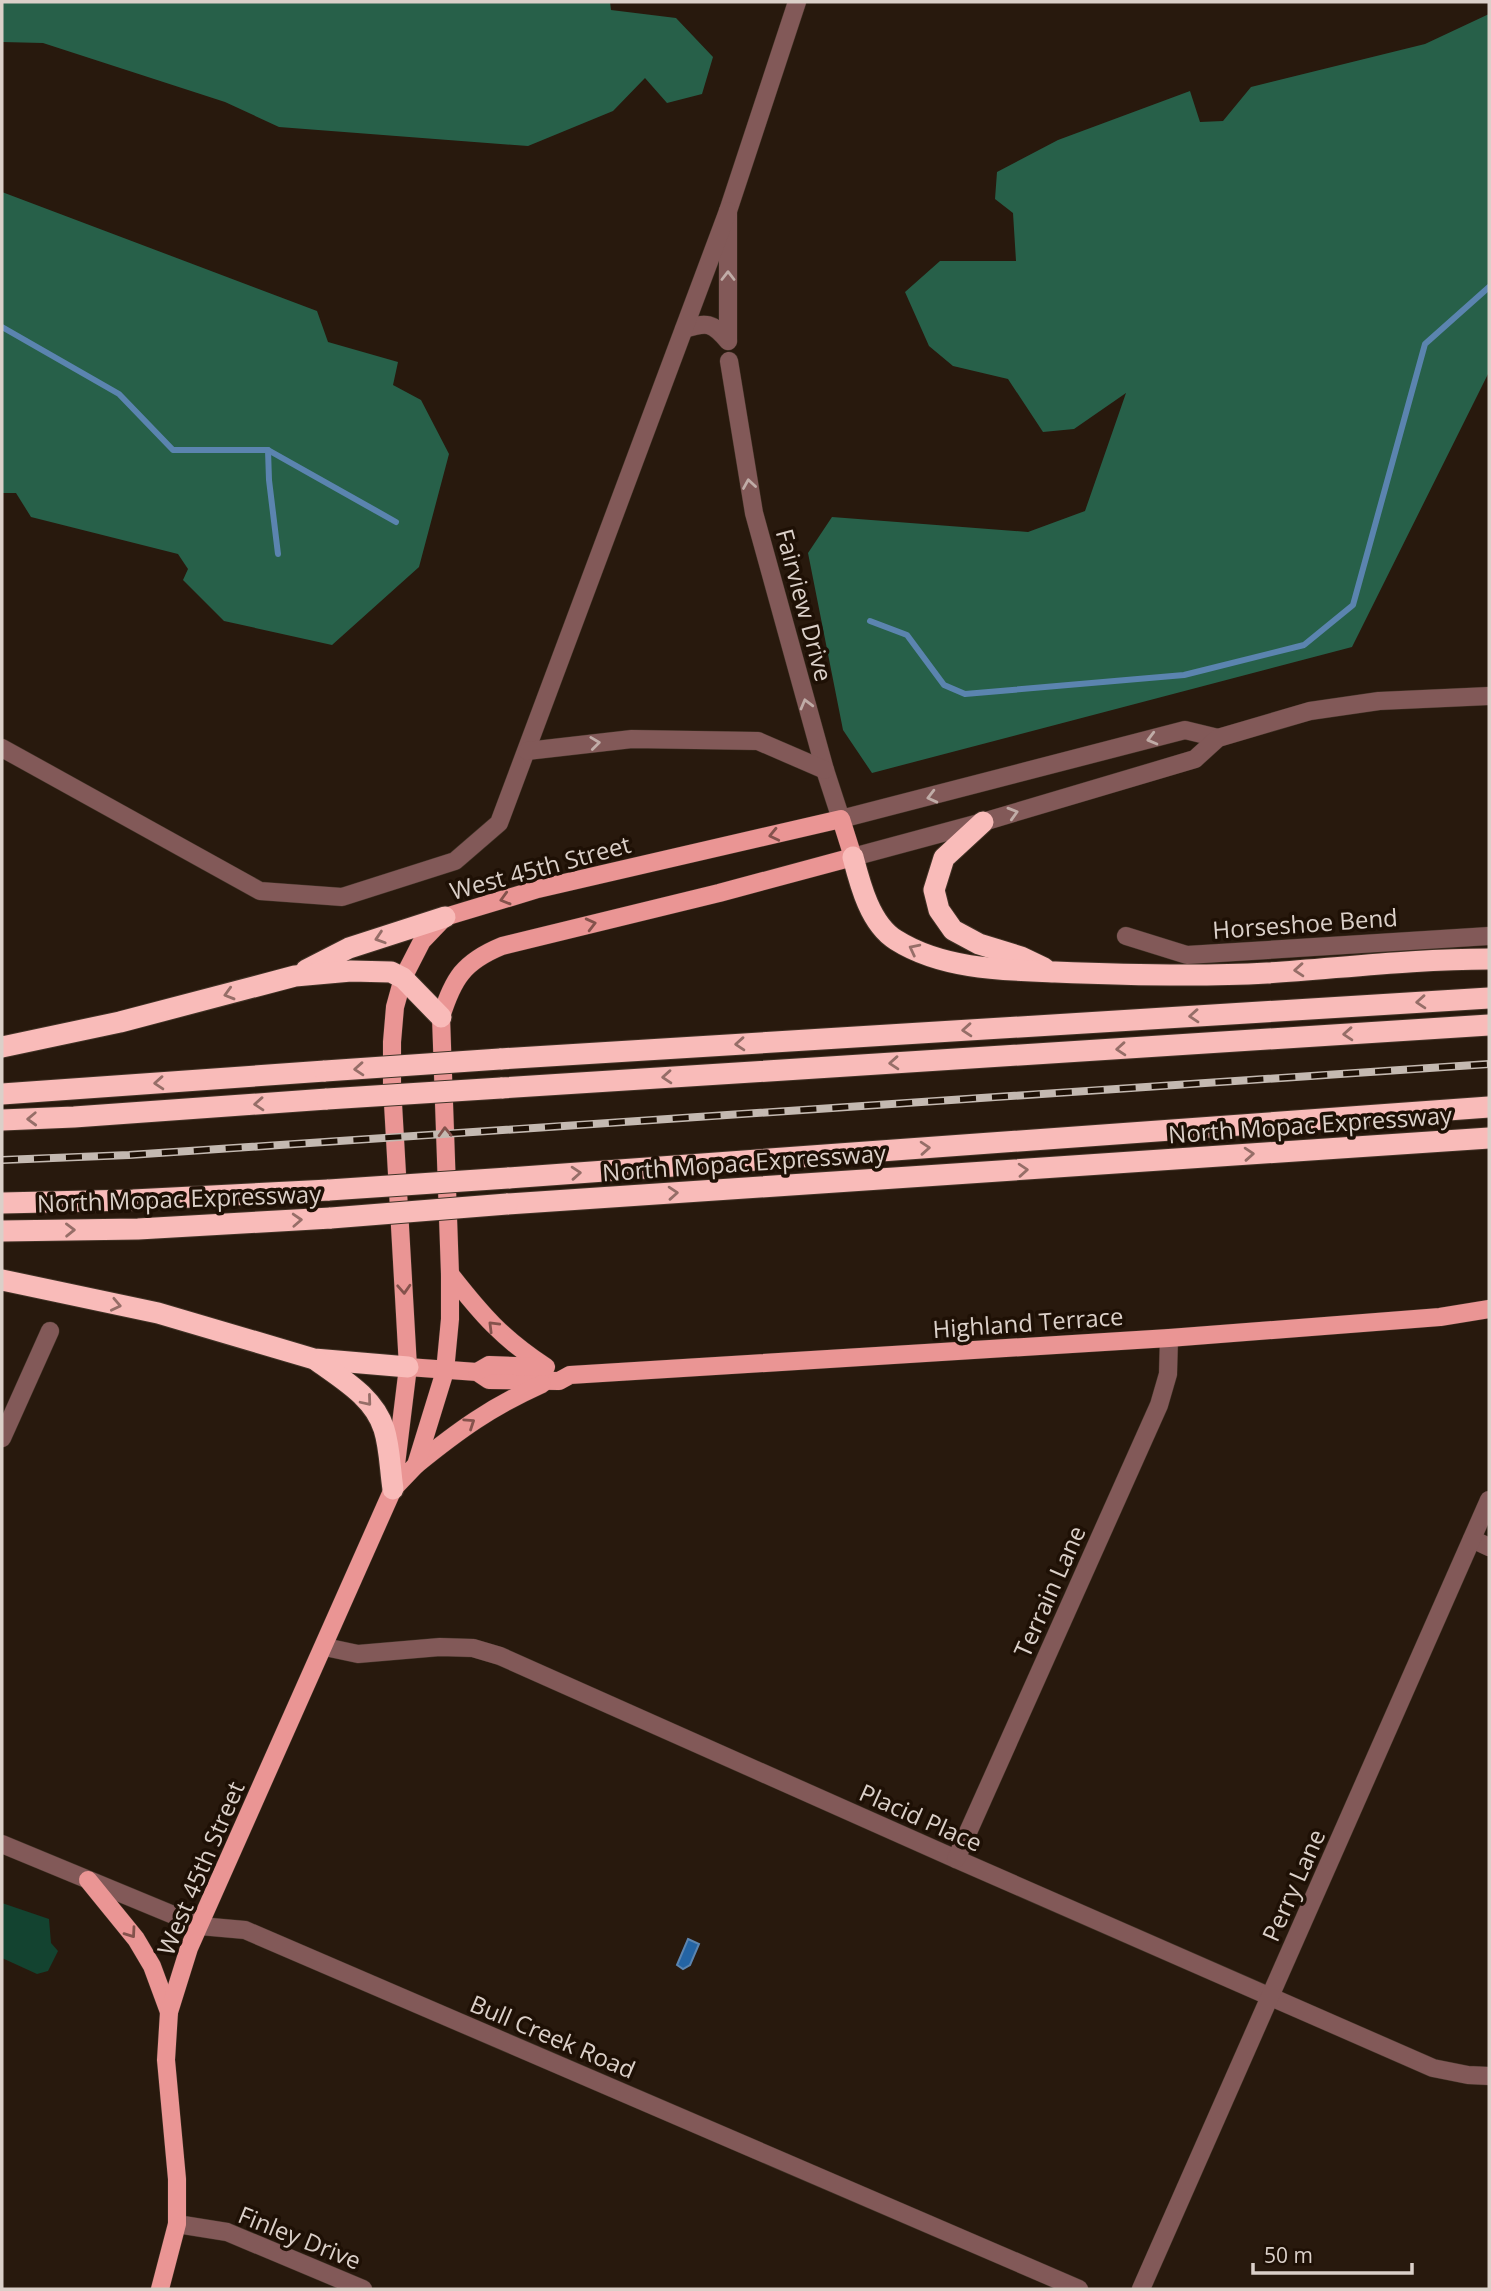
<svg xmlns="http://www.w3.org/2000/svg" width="1491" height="2291" viewBox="0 0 1491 2291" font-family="'Open Sans',sans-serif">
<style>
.green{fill:#134330}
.forest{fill:#276049}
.water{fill:#2464a4;stroke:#5b84af;stroke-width:2}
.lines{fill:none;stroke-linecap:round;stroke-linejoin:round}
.stream{stroke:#5b84af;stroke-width:6}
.minor-casing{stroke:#413327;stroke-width:19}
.major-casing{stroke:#413327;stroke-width:19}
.highway-casing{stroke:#413327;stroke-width:23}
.minor{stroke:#825958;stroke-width:18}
.major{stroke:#ea9594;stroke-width:18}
.highway{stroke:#f9bbb9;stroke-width:21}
.rail-casing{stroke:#c4b9b1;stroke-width:8}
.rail{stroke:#1e1005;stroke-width:5;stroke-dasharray:16;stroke-linecap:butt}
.highway-bridge-casing{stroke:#413327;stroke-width:23;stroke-linecap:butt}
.highway-bridge{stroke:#f9bbb9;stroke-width:21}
.oneway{stroke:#c0aca7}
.oneway2{stroke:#84524c}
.oneway3{stroke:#966e68}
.labels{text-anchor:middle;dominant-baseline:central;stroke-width:7;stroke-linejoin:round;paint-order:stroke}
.street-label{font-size:24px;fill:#dbd0c9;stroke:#1e1005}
</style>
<rect width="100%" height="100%" fill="#28190d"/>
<!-- green -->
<path class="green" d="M2 1903 49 1919 51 1943 58 1951 48 1971 37 1974 2 1958Z"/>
<!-- forest -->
<g class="forest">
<path d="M2 2H610L611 10 676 18 713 57 702 94 667 103 645 78 613 111 528 146 279 127 225 102 43 43 2 42Z"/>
<path d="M1489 14V372L1352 647 872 773 843 730 808 553 832 517 1028 532 1085 511 1126 393 1074 429 1043 432 1008 379 953 366 929 346 905 292 940 261H1016L1013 213 995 199 997 172 1058 140 1190 91 1200 122 1223 121 1251 87 1425 44Z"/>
<path d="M2 192 317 311 328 342 398 362 393 385 421 400 449 454 419 567 332 645 224 621 183 580 188 569 178 554 31 517 16 493H2Z"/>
</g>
<!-- water -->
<path class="water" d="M688 1939 699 1944 690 1965 683 1969 677 1965Z"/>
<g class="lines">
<!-- stream -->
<g class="stream">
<path d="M2 327 119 394 173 450H268L396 522"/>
<path d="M268 450 269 480 278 554"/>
<path d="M870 621 907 635 944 685 965 694 1184 675 1304 645 1353 605 1425 344 1489 287"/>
</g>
<!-- minor casing -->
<g class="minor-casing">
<g id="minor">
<path d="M684 329C707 322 712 322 728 341"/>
<path d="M728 341V211L797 2"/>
<path d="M729 361 754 513 825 770 841 819 1185 730 1218 738"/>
<path d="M2 748 260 891 342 897 455 861 499 823 728 211"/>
<path d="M527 751 632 739 758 741 825 770"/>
<path d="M853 857 983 822 1195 759 1218 738 1310 711 1379 701 1489 696"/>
<path d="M1126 936 1187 955 1489 936"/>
<path d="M2 1438 50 1331"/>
<path d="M1472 1539 1489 1547"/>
<path d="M325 1647 358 1654 440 1647 473 1648 500 1656 956 1859 1433 2068 1468 2075 1489 2076"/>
<path d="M2 1844 200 1926 245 1930 1079 2289"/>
<path d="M956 1859 1159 1405 1168 1374 1169 1338"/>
<path d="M177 2224 227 2232 363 2289"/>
<path d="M1141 2289 1489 1500"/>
</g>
</g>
<!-- major casing -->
<g class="major-casing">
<g id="major">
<path d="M450 1274C482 1315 502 1338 546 1367"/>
<path d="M408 1367 477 1372 489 1380 559 1381 570 1375 1169 1338 1440 1317 1489 1309"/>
<path d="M477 1372 489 1365 545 1367"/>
<path d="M416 1465C459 1430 491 1407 542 1384"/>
<path d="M88 1880 136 1939 152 1966 169 2012"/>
<path d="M160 2289 177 2224V2179L166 2060 169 2012 189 1948 393 1489 408 1367 392 1086V1042L395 1007 403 978 422 941 445 917 538 889 841 819 853 857 719 893 502 946C463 962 453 979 441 1017L450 1274V1319L445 1371 416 1465 393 1489"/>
</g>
</g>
<!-- highway casing -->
<g class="highway-casing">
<g id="highway">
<path d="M983 822 944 858 934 890 939 910 953 930 979 944 1021 957 1044 968"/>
<path d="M853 857C860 884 870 924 896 940 942 969 1002 970 1055 972 1126 975 1196 977 1267 973 1341 968 1415 959 1489 959"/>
<path d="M306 970 349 948 445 917"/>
<path d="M2 1047 120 1022 295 976 351 971 391 972 403 978 441 1017"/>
<path d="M500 1059 1489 998"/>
<path d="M501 1088 1489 1025"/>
<path d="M2 1094 325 1071"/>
<path d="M2 1120 74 1117 327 1099"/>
<path d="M508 1178 1489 1107"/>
<path d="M2 1203 133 1200 329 1190"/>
<path d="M507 1204 1489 1138"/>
<path d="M2 1231 138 1229 331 1218"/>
<path d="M2 1280 158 1313 314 1359 408 1367"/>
<path d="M316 1360C342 1379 374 1397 384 1429 390 1448 390 1470 393 1489"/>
</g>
</g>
<!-- minor -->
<use href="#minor" class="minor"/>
<!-- major -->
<use href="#major" class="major"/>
<!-- highway -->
<use href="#highway" class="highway"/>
<!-- rail casing -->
<g class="rail-casing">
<path id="rail" d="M2 1160 129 1155 1489 1064"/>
</g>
<!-- rail -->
<use href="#rail" class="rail"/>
<!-- highway-bridge casing -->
<g class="highway-bridge-casing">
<g id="highway-bridge">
<path d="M325 1071 500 1059"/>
<path d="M327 1099 501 1088"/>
<path d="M329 1190 508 1178"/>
<path d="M331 1218 507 1204"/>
</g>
</g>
<!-- highway-bridge -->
<use href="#highway-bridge" class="highway-bridge"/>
</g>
<!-- one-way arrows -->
<defs><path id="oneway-chevron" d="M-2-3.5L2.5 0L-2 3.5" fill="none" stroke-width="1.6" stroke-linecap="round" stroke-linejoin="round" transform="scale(1.75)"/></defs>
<g class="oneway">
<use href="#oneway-chevron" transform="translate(728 276) rotate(-90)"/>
<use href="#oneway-chevron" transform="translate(749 484) rotate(-99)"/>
<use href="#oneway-chevron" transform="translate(806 704) rotate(-105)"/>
<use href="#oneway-chevron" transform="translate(1152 739) rotate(165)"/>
<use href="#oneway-chevron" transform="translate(595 743) rotate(-7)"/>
<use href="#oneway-chevron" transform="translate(932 797) rotate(166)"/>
<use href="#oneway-chevron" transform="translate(1013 813) rotate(-16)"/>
</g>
<g class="oneway2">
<use href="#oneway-chevron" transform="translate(774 835) rotate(167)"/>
<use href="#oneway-chevron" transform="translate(505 899) rotate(164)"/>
<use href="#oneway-chevron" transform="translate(591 924) rotate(-14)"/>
<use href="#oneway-chevron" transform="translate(445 1132) rotate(-92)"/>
<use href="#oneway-chevron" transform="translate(404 1289) rotate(87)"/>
<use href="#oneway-chevron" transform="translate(493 1326) rotate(-135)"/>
<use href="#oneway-chevron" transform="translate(470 1423) rotate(-34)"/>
<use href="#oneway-chevron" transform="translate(131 1933) rotate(55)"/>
</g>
<g class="oneway3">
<use href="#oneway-chevron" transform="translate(380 938) rotate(162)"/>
<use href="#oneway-chevron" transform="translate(914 949) rotate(-153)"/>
<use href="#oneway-chevron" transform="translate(1299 970) rotate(176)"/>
<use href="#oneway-chevron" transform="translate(229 994) rotate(164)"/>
<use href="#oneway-chevron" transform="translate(1421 1002) rotate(176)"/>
<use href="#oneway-chevron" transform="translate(1194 1016) rotate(176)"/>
<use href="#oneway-chevron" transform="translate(967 1030) rotate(176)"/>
<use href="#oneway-chevron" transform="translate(1348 1034) rotate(176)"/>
<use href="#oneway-chevron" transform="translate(740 1044) rotate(176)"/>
<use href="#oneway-chevron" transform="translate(1121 1049) rotate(176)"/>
<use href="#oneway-chevron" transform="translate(894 1063) rotate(176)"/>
<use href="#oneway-chevron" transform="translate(359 1069) rotate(176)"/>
<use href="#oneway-chevron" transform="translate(667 1077) rotate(176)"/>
<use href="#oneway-chevron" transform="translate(159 1083) rotate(176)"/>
<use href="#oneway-chevron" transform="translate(259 1104) rotate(176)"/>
<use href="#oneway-chevron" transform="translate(32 1119) rotate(178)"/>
<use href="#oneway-chevron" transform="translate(925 1148) rotate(-4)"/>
<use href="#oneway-chevron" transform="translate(1249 1154) rotate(-4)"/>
<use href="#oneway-chevron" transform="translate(1023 1170) rotate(-4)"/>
<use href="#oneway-chevron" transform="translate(576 1173) rotate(-4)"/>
<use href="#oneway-chevron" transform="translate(673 1193) rotate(-4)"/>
<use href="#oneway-chevron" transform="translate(297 1220) rotate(-3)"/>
<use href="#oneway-chevron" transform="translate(70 1230) rotate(-1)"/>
<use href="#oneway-chevron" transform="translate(116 1305) rotate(12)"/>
<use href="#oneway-chevron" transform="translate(367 1401) rotate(50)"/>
</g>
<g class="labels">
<!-- street labels -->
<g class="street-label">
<text transform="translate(805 605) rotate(75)">Fairview Drive</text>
<text transform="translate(540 867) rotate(-15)">West 45th Street</text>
<text transform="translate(1305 923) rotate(-4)">Horseshoe Bend</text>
<text transform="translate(1310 1124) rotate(-4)">North Mopac Expressway</text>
<text transform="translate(744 1162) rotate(-4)">North Mopac Expressway</text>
<text transform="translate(179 1198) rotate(-2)">North Mopac Expressway</text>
<text transform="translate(1028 1322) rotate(-4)">Highland Terrace</text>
<text transform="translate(1049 1591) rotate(-66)">Terrain Lane</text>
<text transform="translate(921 1817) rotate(24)">Placid Place</text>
<text transform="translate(200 1868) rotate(-67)">West 45th Street</text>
<text transform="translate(1293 1885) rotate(-66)">Perry Lane</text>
<text transform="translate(553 2036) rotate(23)">Bull Creek Road</text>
<text transform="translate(300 2237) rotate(22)">Finley Drive</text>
</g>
</g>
<!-- border -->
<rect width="1491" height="2291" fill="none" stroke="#dbd0c9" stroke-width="7"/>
<!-- scale -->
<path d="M1253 2263v10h159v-10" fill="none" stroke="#dbd0c9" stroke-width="3.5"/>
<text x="1264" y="2263" font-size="21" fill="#dbd0c9" stroke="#1e1005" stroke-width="5" paint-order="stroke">50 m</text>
</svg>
